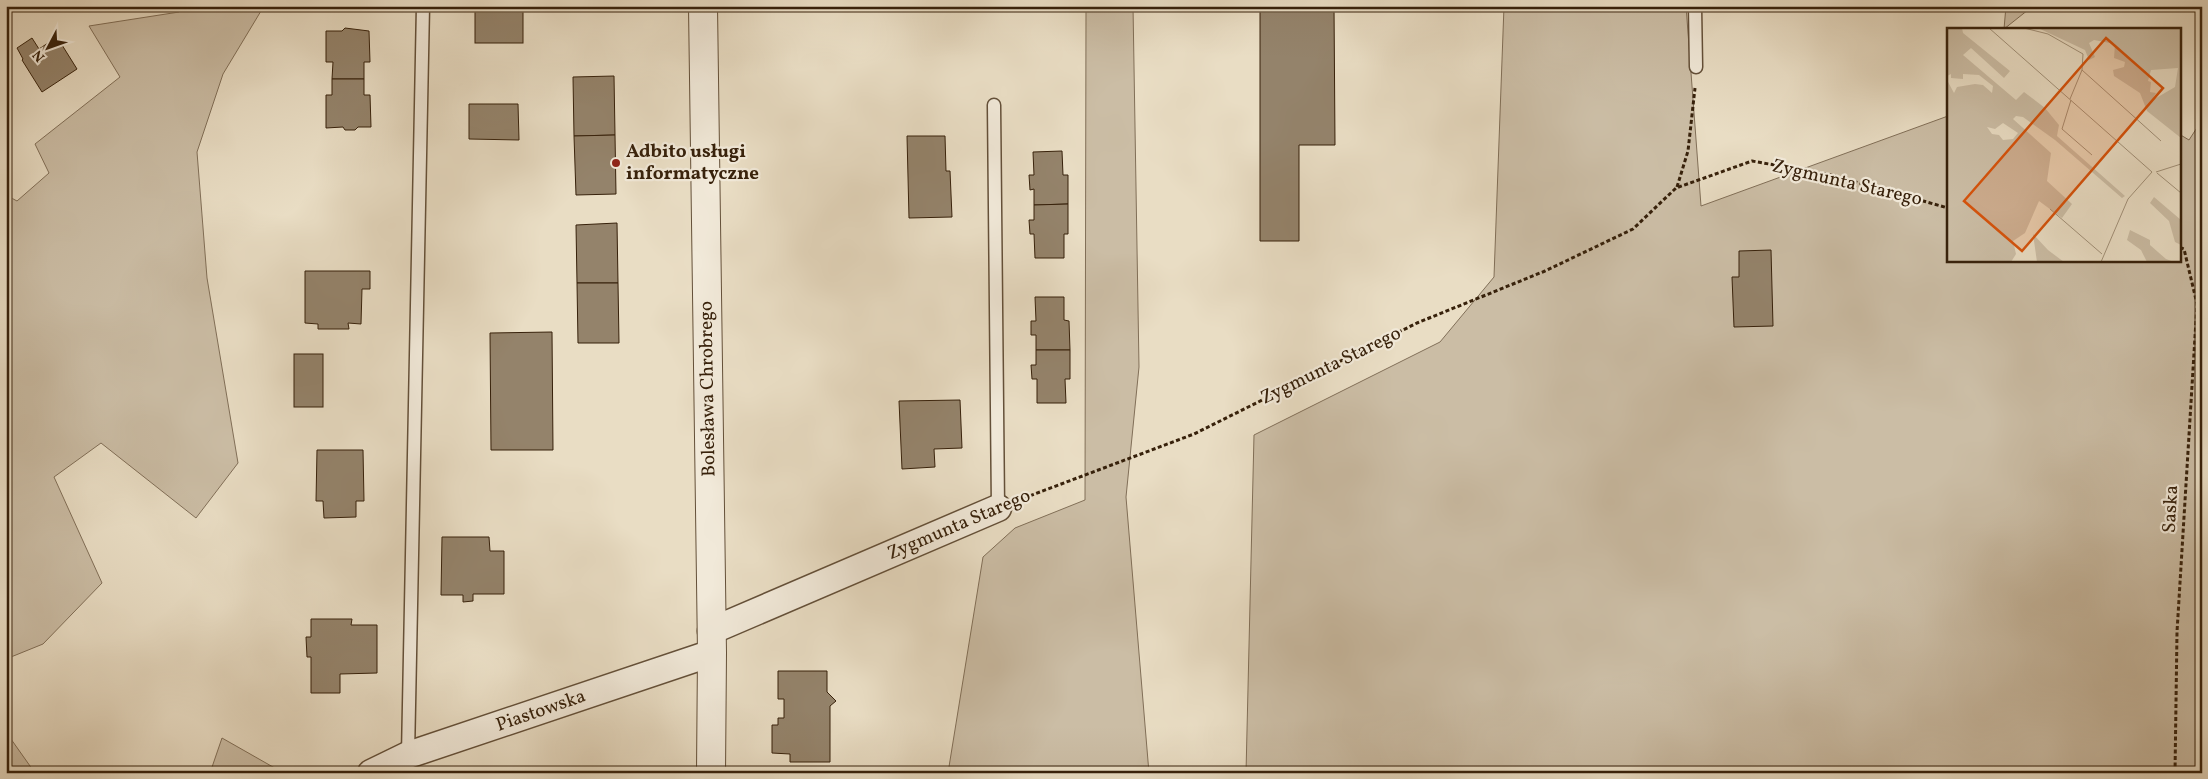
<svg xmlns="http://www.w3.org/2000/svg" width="2208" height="779" viewBox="0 0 2208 779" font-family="Vollkorn,serif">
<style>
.green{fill:#cbbda5;stroke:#816f58}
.building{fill:#94836b;stroke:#37210b}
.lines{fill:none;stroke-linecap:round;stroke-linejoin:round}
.service-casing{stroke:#645039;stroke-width:15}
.minor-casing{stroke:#645039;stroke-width:29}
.tertiary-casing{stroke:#645039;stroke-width:30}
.path{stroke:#37210b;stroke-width:3;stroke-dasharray:4 2.5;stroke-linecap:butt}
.service{stroke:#f1e9d9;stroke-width:12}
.minor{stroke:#f1e9d9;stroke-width:26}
.tertiary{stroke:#f1e9d9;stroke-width:28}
.poi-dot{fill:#8f2418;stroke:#f1e9d9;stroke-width:2}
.labels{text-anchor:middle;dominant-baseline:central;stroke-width:4.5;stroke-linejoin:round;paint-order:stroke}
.poi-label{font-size:19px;font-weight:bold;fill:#37210b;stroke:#f1e9d9;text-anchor:start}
.street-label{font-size:19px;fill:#37210b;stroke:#f1e9d9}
.inset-road{fill:none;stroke:#a2927a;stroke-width:1}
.view{fill:#d6530c;fill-opacity:0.15;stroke:#d6530c;stroke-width:2.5}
.inset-edge{fill:none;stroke:#37210b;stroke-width:2.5}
</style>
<rect width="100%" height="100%" fill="#e9ddc4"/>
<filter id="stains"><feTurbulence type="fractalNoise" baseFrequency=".004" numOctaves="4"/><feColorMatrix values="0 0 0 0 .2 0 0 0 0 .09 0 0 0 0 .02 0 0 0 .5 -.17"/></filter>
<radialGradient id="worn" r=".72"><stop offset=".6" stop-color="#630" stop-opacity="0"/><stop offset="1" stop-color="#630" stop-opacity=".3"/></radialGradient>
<!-- green -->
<g class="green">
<path d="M178 6H264L223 74 197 152 207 278 238 463 196 518 101 443 54 477 102 583 43 644 6 659V195L17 201 49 173 35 144 120 77 89 26 179 12Z"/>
<path d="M1086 6H1133L1139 367 1126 497 1149 773H948L983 557 1015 528 1085 500Z"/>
<path d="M1504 6H1686L1701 206 1948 116V260H2179V134L2189 140 2202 120V773H1246L1254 435 1440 342 1494 277Z"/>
<path d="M2006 6H2033L2004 29Z"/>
<path d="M6 732 35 773H6Z"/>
<path d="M222 738 280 771 279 773H210Z"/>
</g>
<!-- building -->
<g class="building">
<rect x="475" y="6" width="48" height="37"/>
<path d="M1260 6H1334L1335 145H1299V241H1260Z"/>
<path d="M345 28 369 31 370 62H364V79H332L333 62H326V31H342Z"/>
<path d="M57 37 77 69 42 92 22 60 23 59 17 48 32 38 39 49Z"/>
<path d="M614 76 615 135 574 136 573 77Z"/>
<path d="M332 79H364V95H370L371 127H358L355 130H345L343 127 326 128V95H332Z"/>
<path d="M469 104H518L519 140 469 139Z"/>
<path d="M615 135 616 194 576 195 574 136Z"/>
<path d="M907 136H945L946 171H950L952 217 909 218Z"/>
<path d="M1062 151 1063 175H1068V204L1034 205V189L1030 190 1029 175H1034L1033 152Z"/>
<path d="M1068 204V234H1064V258H1035L1034 234H1030L1029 220H1034V205Z"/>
<path d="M617 223 618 283H577L576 225Z"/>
<path d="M1771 250 1773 326 1734 327 1732 277H1739V251Z"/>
<path d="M305 271H370V289H362L361 324 348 323 349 329H318V324L305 323Z"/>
<path d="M577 283H618L619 343H578Z"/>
<path d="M1035 297H1064V320L1069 321 1070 350H1036V335H1031V321H1036Z"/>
<path d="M552 332 553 450H491L490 333Z"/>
<path d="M1036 350H1070V379H1065L1066 403H1037V379H1032L1031 365H1036Z"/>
<rect x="294" y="354" width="29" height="53"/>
<path d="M960 400 962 448 934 449 935 467 902 469 899 401Z"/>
<path d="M317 450H363L364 501H356V517L324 518 323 501H316Z"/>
<path d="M442 537H489L490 551H504V594H473V601L463 602V595H441Z"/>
<path d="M311 619H352L351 625H377V673L340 674V693H311V657H307L306 637H311Z"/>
<path d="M778 671H827V692L836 701 830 706V762H790V754L772 753V725H778V718H784V699H778Z"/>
</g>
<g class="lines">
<!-- service casing -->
<g class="service-casing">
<g id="service">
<path d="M1695 6 1696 67"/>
<path d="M994 105 998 508"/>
<path d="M408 755 423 6"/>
</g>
</g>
<!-- minor casing -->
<g class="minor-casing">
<g id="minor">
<path d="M711 631 998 508"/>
<path d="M371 773 408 755 712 653"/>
</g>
</g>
<!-- tertiary casing -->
<g class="tertiary-casing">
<path id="tertiary" d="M703 6 712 653 711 773"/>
</g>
<!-- path -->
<g class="path">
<path d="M1677 187 1688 151 1695 88"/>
<path d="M1024 498 1194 434 1417 323 1545 271 1633 229 1676 188 1752 161 1831 175 1948 208"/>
<path d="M2175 773 2177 632 2197 304 2184 249 2179 247"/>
</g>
<!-- service -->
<use href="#service" class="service"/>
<!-- minor -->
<use href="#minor" class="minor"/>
<!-- tertiary -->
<use href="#tertiary" class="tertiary"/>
</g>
<!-- markers -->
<circle class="poi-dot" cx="616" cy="163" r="5"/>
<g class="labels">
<!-- poi labels -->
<g class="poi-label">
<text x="626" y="152">Adbito usługi<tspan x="626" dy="22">informatyczne</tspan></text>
</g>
<!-- street labels -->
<g class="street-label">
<text transform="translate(1847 183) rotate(13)">Zygmunta Starego</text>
<text transform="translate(1331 366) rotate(-26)">Zygmunta Starego</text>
<text transform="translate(708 389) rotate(-91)">Bolesława Chrobrego</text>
<text transform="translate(2171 509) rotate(-87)">Saska</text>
<text transform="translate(959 525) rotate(-23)">Zygmunta Starego</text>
<text transform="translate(541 711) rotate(-19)">Piastowska</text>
</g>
</g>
<!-- overview -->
<g transform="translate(1947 28)">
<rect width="234" height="234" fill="#e9ddc4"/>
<path d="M0 0H15L16 5 63 43 57 50 24 20 16 27 69 72 77 64 98 80 112 97 110 108 178 168 175 170 108 112 76 89 69 88 66 91 104 125 100 153 125 176 115 190 92 173 78 205 66 213 69 226 64 234H0V52L7 65 10 59 28 56 36 57 45 65 46 58 32 47 16 46V51L4 50V46L0 48ZM56 95 71 105 66 111 56 112 52 107 45 106 40 99 48 101ZM91 0H234V110L200 83 193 65 167 48 166 42 177 39 178 34 167 30 168 16 147 12 142 15 148 29 142 32 138 22ZM231 40 228 59 204 73 209 65 203 64 204 54 201 53 204 42ZM207 169 234 192V217L228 214 222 193 203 175ZM183 202 203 212V217L219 231 227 234H200L194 222 180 212ZM86 206 101 222 117 234H90Z" fill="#cbbda5" fill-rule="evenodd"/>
<path class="inset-road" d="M42 0 205 144M77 0 101 6 136 26 135 42 123 71M135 42 214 113M124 72 115 101 145 127M209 144 234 136M210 145 234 165M103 181 155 226M154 234 181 171 205 144"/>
<path class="view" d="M159 10 216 60 75 223 17 173Z"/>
<rect width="234" height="234" class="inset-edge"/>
</g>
<!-- margin -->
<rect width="2208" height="779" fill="none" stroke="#e9ddc4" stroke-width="25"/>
<rect x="8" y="8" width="2193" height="764" fill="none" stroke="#37210b" stroke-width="2.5"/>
<rect x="12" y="12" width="2183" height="754" fill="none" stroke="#37210b"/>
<!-- north arrow -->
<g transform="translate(48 48) rotate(229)" stroke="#f1e9d9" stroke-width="4" paint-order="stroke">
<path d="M0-4L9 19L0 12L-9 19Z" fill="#37210b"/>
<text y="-8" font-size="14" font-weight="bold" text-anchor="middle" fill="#37210b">N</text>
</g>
<rect width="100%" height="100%" filter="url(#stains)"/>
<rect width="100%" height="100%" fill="url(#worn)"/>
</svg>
